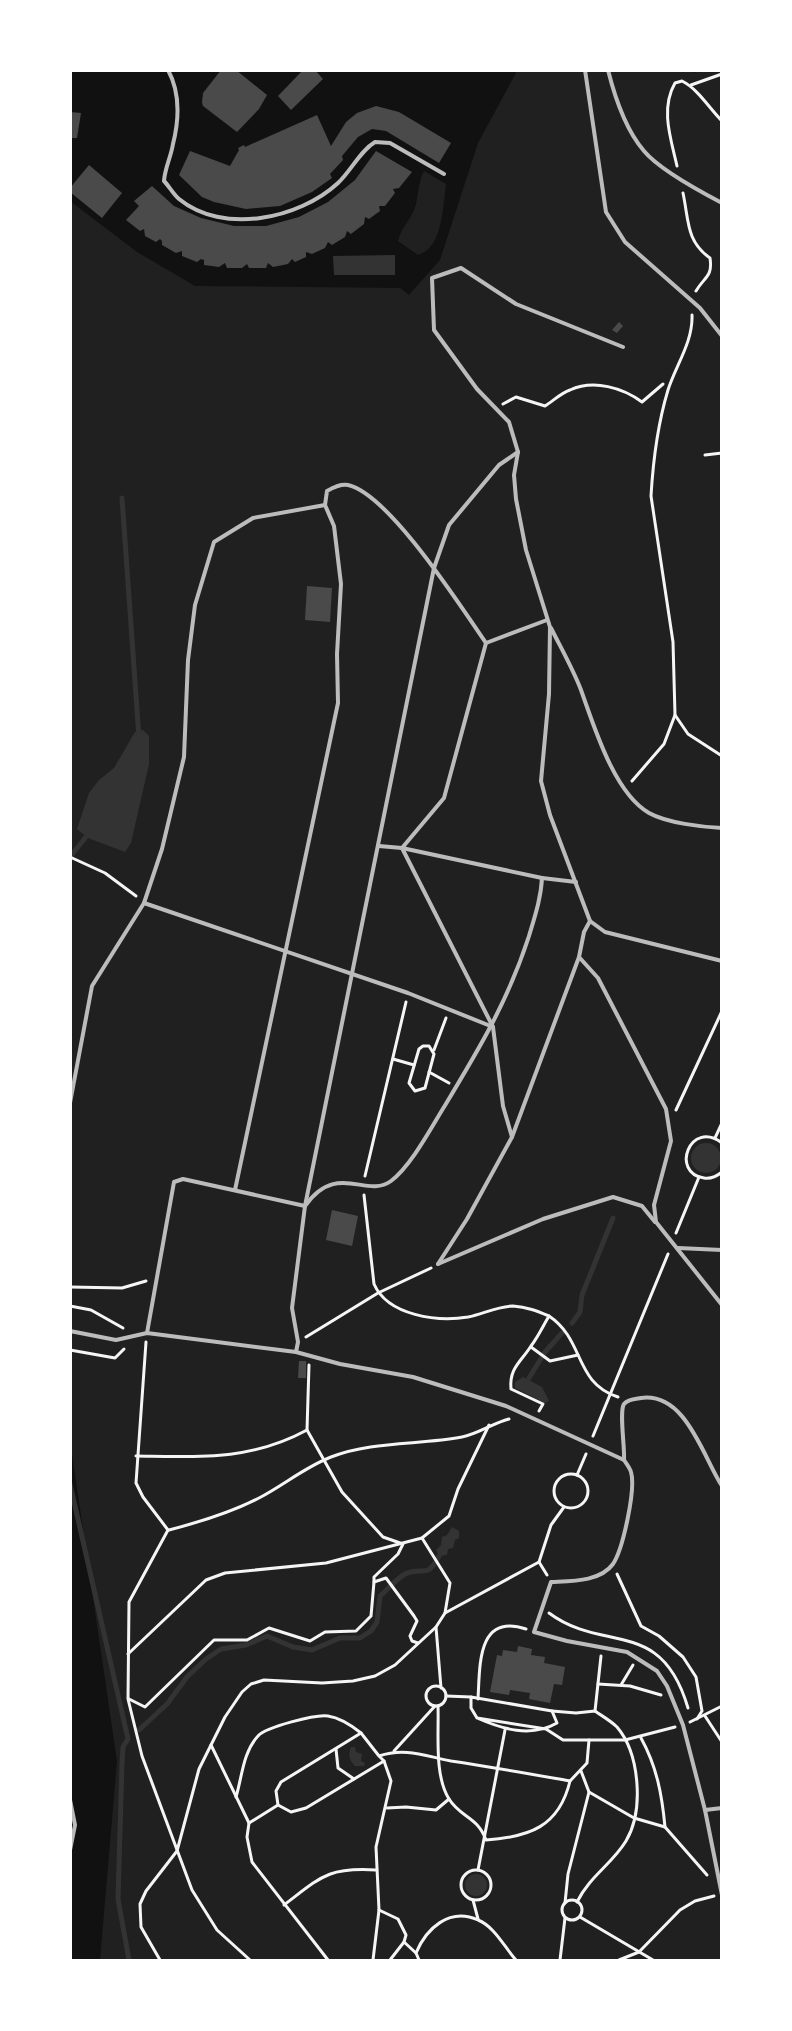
<svg xmlns="http://www.w3.org/2000/svg" width="792" height="2031" viewBox="0 0 792 2031" font-family="'Exo 2',sans-serif">
<style>
.green{fill:#202020}
.water{fill:#333}
.lines{fill:none;stroke-linecap:round;stroke-linejoin:round}
.stream{stroke:#333;stroke-width:5}
.building{fill:#4a4a4a}
.path{stroke:#f5f5f5;stroke-width:3}
.service{stroke:#bcbcbc;stroke-width:4}
</style>
<rect width="100%" height="100%" fill="#111"/>
<!-- green -->
<g class="green">
<path d="M691 70 694 73 697 71H721V1960H100L117 1761 70 1440V201L137 252 195 286 400 288 409 295 440 260 478 143 517 71Z"/>
<path d="M424 171 446 184C443 205 443 248 418 255L398 241C401 228 409 222 414 210 419 198 417 184 424 171Z"/>
</g>
<!-- water -->
<g class="water">
<path d="M395 255V275H334L333 256Z"/>
<path d="M143 730 149 736V764L131 843 125 852 88 838 77 829 89 793 99 780 114 768 135 732Z"/>
<circle cx="706" cy="1158" r="15"/>
<path d="M523 1377 542 1387 549 1401 545 1403 515 1388V1382Z"/>
<path d="M452 1527 459 1531V1538L455 1540 453 1548 448 1549 447 1555 439 1556 436 1550 441 1545 442 1537 447 1535Z"/>
<path d="M351 1747H355L356 1752 362 1754 361 1761 365 1763 364 1766H355C349 1760 348 1755 351 1747Z"/>
<circle cx="476" cy="1885" r="11"/>
</g>
<g class="lines">
<!-- stream -->
<g class="stream">
<path d="M122 498 139 738"/>
<path d="M70 857 89 833"/>
<path d="M572 1323 580 1312 582 1295 613 1218"/>
<path d="M529 1378 545 1352 562 1333"/>
<path d="M70 1484 128 1739 123 1747 122 1764 118 1899 129 1960"/>
<path d="M139 1730 167 1704 187 1677 206 1659 221 1649 246 1645 267 1636 293 1647 312 1650 340 1638H360L371 1631 377 1622 380 1596C387 1590 396 1579 405 1574 424 1565 426 1581 439 1556"/>
</g>
</g>
<!-- building -->
<g class="building">
<path d="M221 70H236L267 95 259 109 237 132 203 106 202 102 203 93Z"/>
<path d="M303 70H315L323 79 291 110 278 96Z"/>
<path d="M376 106 399 112 451 143 439 163 386 131 372 129 358 137 342 156 343 160 330 174 332 178 312 192 280 206 246 209 214 202 202 197 179 175 190 151 230 166 239 150 238 148 244 145 245 147 317 115 331 146 346 122 357 113Z"/>
<path d="M70 112 81 113 77 138H70Z"/>
<path d="M376 151 412 172 399 188 393 189 395 193 385 206H379L380 211 369 219 365 217 364 224 351 234 347 231 345 237 332 245 328 242 325 248 312 254 306 252V257L295 262 292 259 288 264 273 267 268 263 266 268H249L247 264 242 268H227L225 263 219 267 204 265V260L201 259 197 262 182 256V251L176 253 162 245V241L160 239 156 242 145 236 144 229 140 231 126 220 139 206 134 201 152 186 174 206 201 218 234 226H266L299 217 328 202 355 180Z"/>
<path d="M89 165 122 193 102 218 70 192V188Z"/>
<path d="M619 322 623 326 617 333 612 330Z"/>
<path d="M307 586 332 588 330 622 305 620Z"/>
<path d="M332 1210 358 1216 352 1246 326 1240Z"/>
<path d="M299 1361H306V1378H298Z"/>
<path d="M518 1646 532 1649 531 1655 545 1657 544 1663 565 1667 562 1685 554 1684 550 1703 529 1699 530 1693 510 1690 509 1695 490 1692 497 1655 502 1656 503 1650 517 1652Z"/>
</g>
<g class="lines">
<!-- path -->
<g class="path">
<path d="M691 85 722 74"/>
<path d="M677 166C671 139 660 109 675 83L682 81C698 89 709 108 722 121"/>
<path d="M683 193C689 221 686 241 710 258 713 277 704 277 696 291"/>
<path d="M503 404 516 397 545 406C553 401 561 393 570 390 594 379 623 388 642 402L663 384"/>
<path d="M705 455 722 453"/>
<path d="M675 715 688 734 722 756"/>
<path d="M632 781 664 744 675 715 673 642 651 496C653 462 658 423 668 390 676 365 693 342 692 315"/>
<path d="M70 857 105 873 136 896"/>
<path d="M423 1046H429L434 1054 425 1088 415 1091 409 1083 419 1049Z"/>
<path d="M434 1050 446 1018"/>
<path d="M393 1059 414 1065"/>
<path d="M429 1072 449 1083"/>
<path d="M676 1110 722 1011"/>
<path d="M715 1138 722 1123"/>
<path d="M722 1143C690 1119 670 1173 704 1178 711 1179 716 1177 722 1172"/>
<path d="M365 1176 406 1002"/>
<path d="M364 1195 374 1284C388 1316 438 1322 468 1317 483 1314 498 1306 513 1306 527 1307 537 1311 549 1316"/>
<path d="M676 1233 699 1177"/>
<path d="M70 1287 122 1288 146 1281"/>
<path d="M70 1306 91 1310 123 1328"/>
<path d="M306 1337 378 1293 431 1268"/>
<path d="M146 1342 136 1483 143 1497 168 1530 129 1602 128 1699 142 1756 192 1890 217 1930 250 1960"/>
<path d="M531 1347 550 1361 578 1355"/>
<path d="M70 1350 115 1358 124 1349"/>
<path d="M309 1365 307 1430 342 1492 383 1537 403 1544 398 1554 374 1577V1582L386 1578 414 1616 417 1621 410 1636 412 1641 418 1643"/>
<path d="M539 1411 543 1404 511 1389C509 1368 521 1362 531 1346 538 1337 543 1326 549 1316 585 1340 574 1383 618 1397"/>
<path d="M593 1436 668 1254"/>
<path d="M136 1456C198 1457 250 1461 307 1430"/>
<circle cx="571" cy="1491" r="17"/>
<path d="M577 1475 586 1454"/>
<path d="M169 1530C200 1522 230 1513 259 1498 284 1485 305 1467 331 1457 371 1441 420 1445 462 1437 478 1434 493 1423 509 1419"/>
<path d="M422 1538 450 1583 445 1613"/>
<path d="M617 1574 641 1626 659 1636 683 1657 696 1677 702 1711 697 1719"/>
<path d="M547 1575 539 1562 551 1525 564 1507"/>
<path d="M549 1613C604 1654 661 1616 688 1708"/>
<path d="M128 1654 206 1580 225 1573 326 1563 422 1538 449 1516 458 1489 489 1425"/>
<path d="M598 1684 630 1686 661 1695"/>
<path d="M621 1685 633 1665"/>
<circle cx="436" cy="1696" r="10"/>
<path d="M441 1688 436 1627 445 1613 539 1562"/>
<path d="M446 1696 471 1697"/>
<path d="M129 1699 145 1707 214 1640H247L269 1628 310 1641 325 1632 356 1631 371 1616 374 1582"/>
<path d="M478 1699C480 1665 477 1613 526 1629"/>
<path d="M438 1706C439 1734 434 1775 449 1799 461 1818 477 1816 486 1840 529 1837 559 1827 570 1781"/>
<path d="M552 1711 576 1713 595 1711C602 1716 611 1721 617 1727 640 1754 644 1811 626 1841 612 1864 590 1876 577 1902"/>
<path d="M595 1711 601 1656"/>
<path d="M705 1716 722 1742"/>
<path d="M690 1722 722 1706"/>
<path d="M641 1738C657 1767 662 1795 665 1827"/>
<path d="M589 1740H625L675 1727"/>
<path d="M211 1745 249 1823 247 1837 252 1862 328 1960"/>
<path d="M336 1749 338 1768 354 1779"/>
<path d="M394 1751 435 1706"/>
<path d="M379 1756 384 1761 306 1808 291 1812 278 1805 276 1791 281 1782 361 1733 379 1756C405 1747 425 1756 451 1761 491 1767 530 1774 570 1781L587 1763 589 1740H563L546 1729 477 1718 471 1708V1697L552 1711 557 1723C531 1738 502 1729 477 1718"/>
<path d="M589 1792 634 1818 665 1827 707 1875"/>
<path d="M236 1797C242 1777 243 1752 258 1736 266 1727 316 1714 328 1716 341 1718 351 1725 361 1733"/>
<path d="M387 1808 406 1807 436 1810 449 1799"/>
<path d="M249 1823 278 1805"/>
<circle cx="476" cy="1885" r="15"/>
<path d="M478 1870 505 1730"/>
<circle cx="572" cy="1910" r="10"/>
<path d="M473 1900 478 1919"/>
<path d="M565 1903 568 1874 589 1792 581 1771"/>
<path d="M284 1905C321 1877 328 1867 376 1870"/>
<path d="M379 1910 398 1919 406 1935 404 1942"/>
<path d="M580 1917 653 1960"/>
<path d="M160 1960 141 1927 140 1904 146 1891 177 1851 199 1769 225 1717 242 1692 251 1684 264 1680 322 1683 353 1681 375 1676 395 1665 436 1627"/>
<path d="M373 1960 379 1910 376 1847 391 1781 384 1761"/>
<path d="M390 1960 404 1942 416 1953"/>
<path d="M419 1960 416 1953C426 1929 449 1907 478 1920 494 1926 505 1948 516 1960"/>
<path d="M560 1960 565 1918"/>
<path d="M619 1960 639 1952 680 1910 695 1901 714 1896"/>
</g>
<!-- service -->
<g class="service">
<path d="M168 70C180 92 179 120 173 144 171 157 165 167 164 181 169 186 173 194 179 199 223 235 299 219 338 183 351 171 360 151 375 142L390 143 444 174"/>
<path d="M585 70 606 212 625 242 700 308 722 336"/>
<path d="M608 70C615 98 625 129 644 151 658 168 701 192 722 203"/>
<path d="M623 347 516 304 461 268 432 278 434 330 477 389 509 422 518 452 514 475 516 499 526 550 550 627 549 694 541 781 550 815 590 921 605 932 722 961"/>
<path d="M551 628C561 648 573 669 581 690 594 726 614 793 649 813 667 823 702 827 722 828"/>
<path d="M379 846 402 848 493 1027"/>
<path d="M542 878 402 848 444 798 486 643 547 620"/>
<path d="M144 903 408 993 493 1027 503 1106 512 1137"/>
<path d="M590 921 584 932 579 957 598 978 666 1109 671 1141 654 1205 656 1222 722 1305"/>
<path d="M70 1103 92 986 144 903 162 849 184 757 188 660 195 605 214 542 253 518 325 505"/>
<path d="M235 1190 338 703 337 654 341 584 334 526 325 505 327 491C334 487 340 484 348 485 389 494 461 607 486 643"/>
<path d="M678 1248 722 1250"/>
<path d="M438 1264 467 1219 512 1137 579 957"/>
<path d="M438 1264 543 1219 613 1197 642 1206 655 1222"/>
<path d="M70 1331 116 1340 147 1333 296 1352 340 1364 413 1377 506 1406 624 1460C626 1463 630 1468 631 1472 636 1489 623 1549 613 1564 600 1582 571 1581 551 1582L534 1632 567 1641 627 1652 657 1671 667 1686 683 1725 705 1810 722 1895"/>
<path d="M147 1333 174 1182 183 1179 305 1206C337 1161 366 1199 391 1181 411 1166 431 1128 444 1107 479 1049 508 1001 529 936 535 916 541 898 542 878L576 882"/>
<path d="M296 1352 298 1342 292 1308 305 1206 434 568 449 525 499 465 518 452"/>
<path d="M624 1460C625 1448 619 1411 624 1404 628 1399 635 1399 641 1398 686 1392 703 1457 722 1486"/>
<path d="M70 1800 75 1825 70 1850"/>
<path d="M705 1810 722 1808"/>
</g>
</g>
<!-- border -->
<rect width="792" height="2031" fill="none" stroke="#ffffff" stroke-width="144"/>
</svg>
